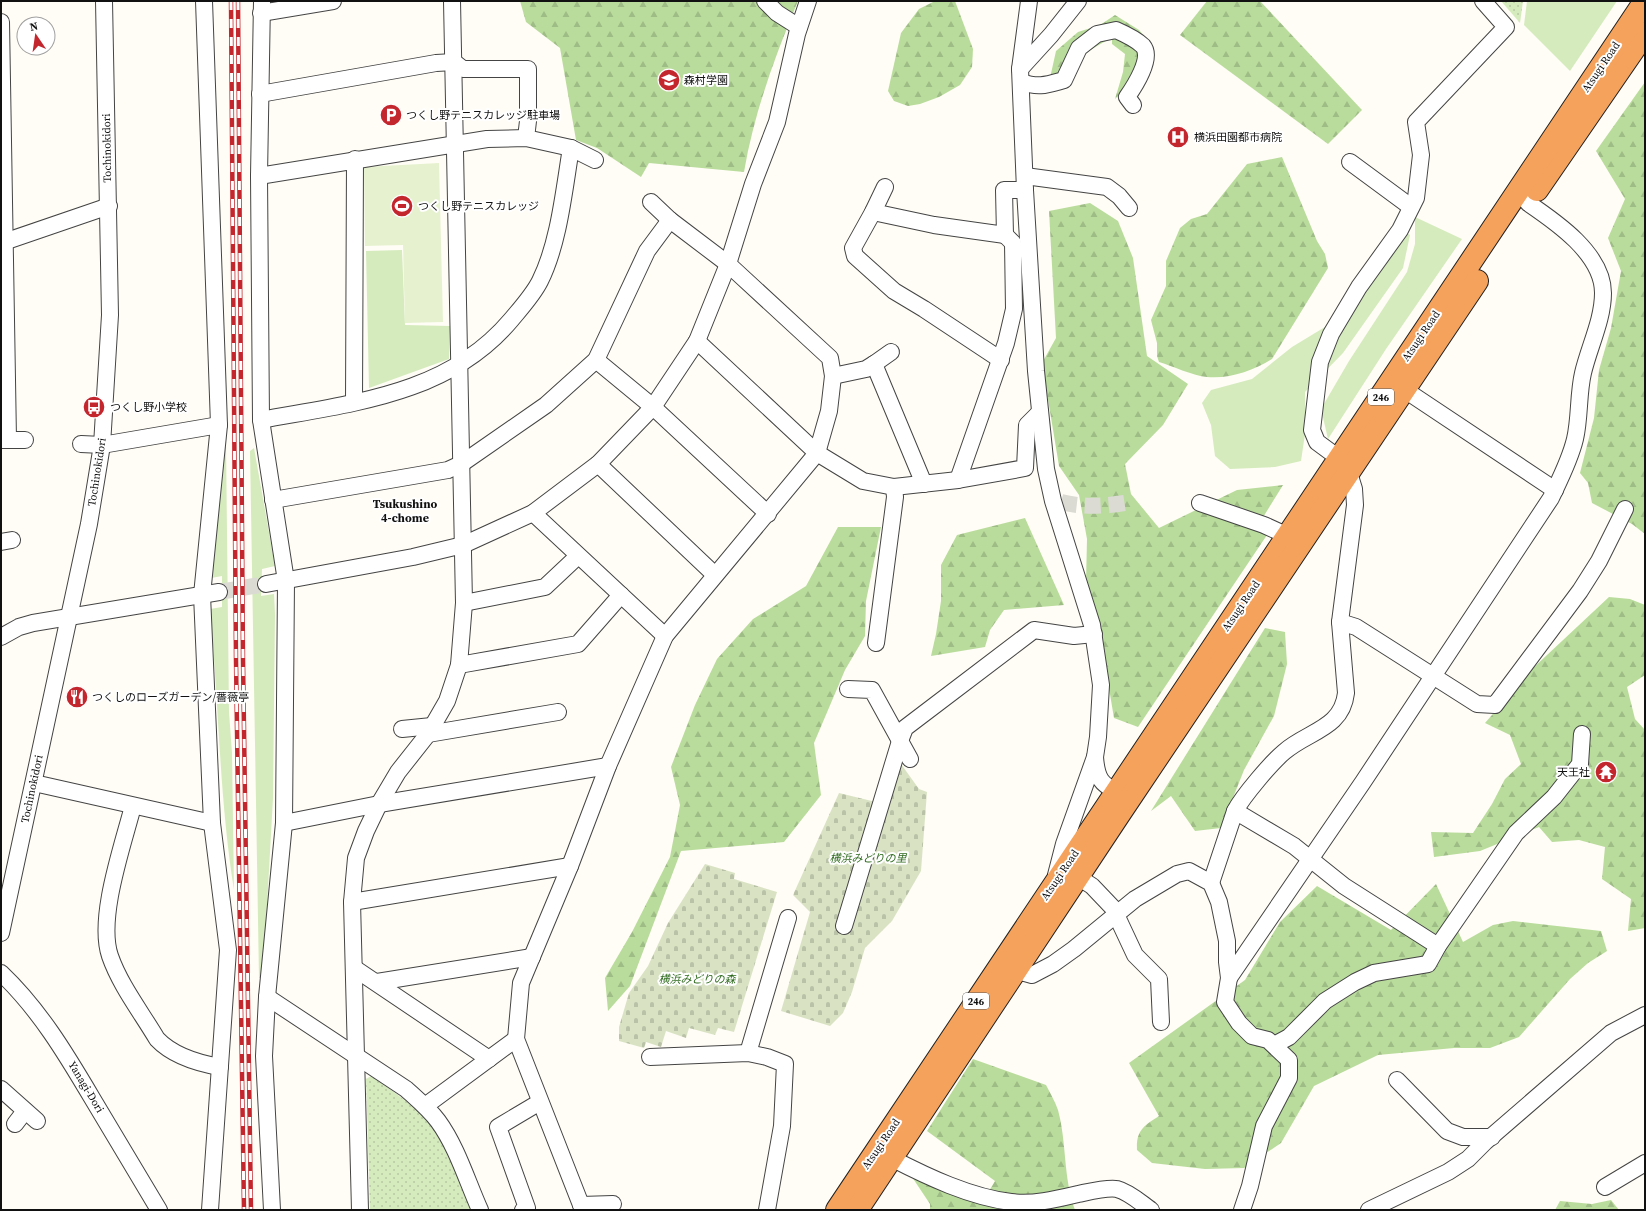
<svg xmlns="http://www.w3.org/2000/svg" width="1646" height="1211" viewBox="0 0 1646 1211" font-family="'Source Serif 4','Noto Sans JP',serif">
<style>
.grass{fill:#d5ebbd}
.forest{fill:url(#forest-firs)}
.cemetery{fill:url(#cemetery-stones)}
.park{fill:url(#park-dots)}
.pitch{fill:#e6f2cf}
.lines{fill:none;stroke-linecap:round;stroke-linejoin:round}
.minor-tunnel{stroke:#dbdad3;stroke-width:16;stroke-dasharray:16 8;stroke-linecap:butt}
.minor-casing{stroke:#444;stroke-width:18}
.highway-casing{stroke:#222;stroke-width:24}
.minor{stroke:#fff;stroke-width:16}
.highway{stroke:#f5a25d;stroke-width:22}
.rail-casing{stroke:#c4262e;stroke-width:4.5}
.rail{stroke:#fff;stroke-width:3;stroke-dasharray:9;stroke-linecap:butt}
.labels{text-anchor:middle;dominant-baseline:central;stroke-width:4;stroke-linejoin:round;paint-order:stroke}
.shield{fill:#fff;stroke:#585858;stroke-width:1}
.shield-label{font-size:10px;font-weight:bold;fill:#111}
.street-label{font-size:11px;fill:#111;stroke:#fff}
.poi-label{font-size:11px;fill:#111;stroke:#fff;text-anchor:start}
.park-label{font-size:11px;font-style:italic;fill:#2f6b1f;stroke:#fff}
.neighbourhood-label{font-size:12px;font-weight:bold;fill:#111;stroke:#fff}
</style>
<defs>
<pattern id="forest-firs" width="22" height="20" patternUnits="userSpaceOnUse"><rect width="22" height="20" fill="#b9dc9c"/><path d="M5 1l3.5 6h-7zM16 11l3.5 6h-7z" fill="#9ebc85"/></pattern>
<pattern id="cemetery-stones" width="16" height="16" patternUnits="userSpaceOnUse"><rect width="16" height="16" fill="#d9e3c4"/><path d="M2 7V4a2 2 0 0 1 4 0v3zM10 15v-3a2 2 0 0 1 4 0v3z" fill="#b9c2a7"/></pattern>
<pattern id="park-dots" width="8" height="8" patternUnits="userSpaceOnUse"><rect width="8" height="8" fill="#d5ebbd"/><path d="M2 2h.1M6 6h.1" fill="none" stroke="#b6c8a1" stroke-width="1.8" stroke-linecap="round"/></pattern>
</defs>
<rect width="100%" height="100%" fill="#fffdf5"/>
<!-- grass -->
<g class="grass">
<path d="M1527 1H1617L1570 71 1524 25Z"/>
<path d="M1415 217 1462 239 1386 349 1328 439 1321 409 1349 361 1407 272 1415 244Z"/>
<path d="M1405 232 1410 235 1403 268 1343 353 1305 392V434L1301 461 1275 467 1230 469 1215 456 1211 425 1202 403 1211 390 1252 379 1292 347 1353 310Z"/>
<path d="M402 250 405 325 450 326 449 359 369 388 366 251Z"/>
<path d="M226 443 229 712 232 753 234 890C219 797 219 703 210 609L222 607V576L211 578 217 529 224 445Z"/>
<path d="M254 448 275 566 262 569 261 596 274 594 275 614 273 798 263 978H259L250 451Z"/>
</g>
<!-- forest -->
<g class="forest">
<path d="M520 1H798C775 56 754 113 744 172L649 163 641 177 597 148 576 140 560 48 526 22Z"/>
<path d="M935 1H955L973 49 972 67 960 85 939 97 920 104 908 106 894 101 888 91 901 33 919 9Z"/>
<path d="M1207 1H1260L1362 110 1328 144 1180 35Z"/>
<path d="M1115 15 1139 30 1153 46 1129 85 1115 99 1123 72 1125 54 1112 44V38C1083 52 1078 60 1059 86L1050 78 1056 51 1078 32 1100 25Z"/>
<path d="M1645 82V534L1632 524 1592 503 1588 483 1580 473 1594 418 1599 370 1611 328 1621 271 1608 238 1625 199 1596 151Z"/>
<path d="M1282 157 1317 241 1325 254 1328 268 1272 359C1252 371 1230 379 1207 377 1193 376 1173 366 1159 362L1157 356V343L1151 320 1166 286V261L1180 228 1191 219 1207 214 1247 164Z"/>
<path d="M1090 203 1118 221 1133 258 1147 356 1188 384 1163 425 1125 464 1131 494 1159 528 1237 490 1283 485 1257 527 1267 535 1138 727 1114 718 1101 641 1086 583 1087 539 1079 495 1059 466 1042 363 1056 338 1049 211Z"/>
<path d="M1025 518 1064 605 1004 610 990 630 985 647 931 656 936 634 941 601V565L957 535Z"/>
<path d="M838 527H881L866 601 865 636 845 670 814 743 821 795 784 842 681 851 630 986 608 1011 605 978 632 932 670 857 680 805 671 767 695 705 717 659 753 619 806 586Z"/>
<path d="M1609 597 1630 599 1645 605V675L1627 687 1635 719 1645 730V928L1628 931 1631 899 1602 879 1605 847 1579 840 1552 842 1539 827 1480 851 1434 857 1431 832 1473 833 1492 804 1505 779 1521 764 1510 735 1485 723 1531 670Z"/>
<path d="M1265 628 1285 632 1287 664 1274 716 1244 770 1221 828 1195 831 1171 796 1151 811Z"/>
<path d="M1436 884 1463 942 1493 925 1513 921 1601 931 1607 951 1588 963 1570 979 1519 1037 1490 1048H1454L1378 1055 1314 1086 1281 1143 1244 1168 1205 1169 1152 1163 1137 1150C1136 1130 1144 1126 1159 1116L1129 1063 1245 980 1280 922 1317 886 1391 930Z"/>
<path d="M973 1059 1046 1085C1050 1093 1055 1101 1058 1110 1067 1143 1063 1177 1075 1210H930V1204L910 1174 989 1191 995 1181 927 1131Z"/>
<path d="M1611 1200 1619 1210H1555L1560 1201 1592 1204Z"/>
</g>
<!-- cemetery -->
<g class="cemetery">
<path d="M901 764 919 789 927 792 921 871 892 921 865 948 852 992 843 1013 830 1026 781 1011 810 912 793 895 839 793 876 802Z"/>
<path d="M705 864 735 873 734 879 777 892 734 1032 718 1028 715 1035 689 1028 686 1038 666 1031 661 1047 646 1042 644 1048 619 1041V1027L629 993 648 966 668 923Z"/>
</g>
<!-- park -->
<g class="park">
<path d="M1501 1H1523L1520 23Z"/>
<path d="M371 1076C397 1094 427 1113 442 1142 454 1162 462 1185 471 1206L468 1210H370L366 1079Z"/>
</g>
<!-- pitch -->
<path class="pitch" d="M439 163 443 322 405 323 403 245 365 246 364 167Z"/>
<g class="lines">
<!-- minor-tunnel -->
<g class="minor-tunnel">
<path d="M1061 502C1084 508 1107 506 1131 502"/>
<path d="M219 592 266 584"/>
</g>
<!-- minor casing -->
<g class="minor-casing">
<g id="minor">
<path d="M204 1 219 425 202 595 212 823 228 950 210 1210"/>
<path d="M262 1 259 176 261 420 286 581 284 823 267 997 264 1056 272 1210"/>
<path d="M765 1 777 13 799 27"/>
<path d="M1029 1 1020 69 1025 190 1036 371 1046 469 1053 501 1092 625 1101 685 1098 737 1095 757 1064 844 1056 875"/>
<path d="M261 13 333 1"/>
<path d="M1 22 8 439"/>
<path d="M1020 69 1051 35 1078 1"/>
<path d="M1021 82C1039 88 1046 85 1064 80L1079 48 1097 34 1116 30C1125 34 1136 39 1143 46 1153 58 1134 87 1127 97L1133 105"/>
<path d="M260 94 436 63 454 62 463 69H528V121L526 138"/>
<path d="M1350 162 1411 207"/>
<path d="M259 176 487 139 526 138 571 148 595 160"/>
<path d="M1025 176 1107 187 1119 196 1129 208"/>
<path d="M885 187 873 212 853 248 855 256 894 291 924 309 1001 360"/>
<path d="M873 212 934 225 1005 235 1004 190H1025"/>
<path d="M1 243 109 206"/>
<path d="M697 341 817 453 863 481 894 487 958 480 1025 468 1027 425 1040 412"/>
<path d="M596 360 653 407 768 514"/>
<path d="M874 364 891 352"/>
<path d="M833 376 866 369 874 364 924 484"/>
<path d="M1405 390 1555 490"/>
<path d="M354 402 355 159"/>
<path d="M261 420C352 403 448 395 511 320 521 308 533 295 540 281 559 243 564 190 571 148"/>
<path d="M1 440H25"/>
<path d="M81 444 102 445 219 425"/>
<path d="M1340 459 1317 442 1312 430 1320 362 1331 334 1359 287 1400 230 1416 198 1421 155 1416 122 1506 27 1483 1"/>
<path d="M598 464 715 575"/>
<path d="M958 480 1006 343 1014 309 1013 243 1005 235"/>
<path d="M273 500 448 470 461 464 546 405 596 360 647 251 670 220"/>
<path d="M1200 503 1264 525 1288 536"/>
<path d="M533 513 665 636"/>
<path d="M1 542 12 540"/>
<path d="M266 584 413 557 463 545 533 513 598 464 653 407 697 341 728 264 753 184 777 122 797 34 808 1"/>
<path d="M464 603 545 587 578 556"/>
<path d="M1340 622 1356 627 1477 704 1495 705 1580 591 1599 561 1625 509"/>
<path d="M1 637 19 627 33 623 219 592"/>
<path d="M876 643 895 497 894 487"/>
<path d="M459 665 578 644 621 595"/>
<path d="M848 689 872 690 910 759"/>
<path d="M402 729 432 726"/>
<path d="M428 734 558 712"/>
<path d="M1095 757C1097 784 1104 784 1125 798"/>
<path d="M34 783 212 823"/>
<path d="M133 806C123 845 97 918 110 956 120 985 141 1012 157 1039 173 1056 197 1063 220 1067"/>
<path d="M1235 811C1243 796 1271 763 1284 752 1308 731 1342 729 1346 693L1340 622 1355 505 1354 489 1349 473"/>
<path d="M284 823 379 804 608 766"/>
<path d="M1078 877 1092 886 1113 908 1135 955 1159 979 1161 1022"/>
<path d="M1211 883 1235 811 1294 846 1344 886 1438 946"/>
<path d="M352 902 570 866"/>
<path d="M844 926 900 741 905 728 1034 630 1074 636 1094 634"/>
<path d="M1 933 89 524 102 445 110 315 104 1"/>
<path d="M354 968 489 1059"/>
<path d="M1018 968 1025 973 1032 975 1053 964 1074 949 1135 899 1177 874 1189 871 1211 883 1219 902 1227 941V962L1229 978 1225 1002 1239 1023 1252 1036 1268 1040 1289 1060V1078L1264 1126 1250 1186 1242 1210"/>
<path d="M1 973C39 1009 66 1054 92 1098 114 1135 137 1173 159 1210"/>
<path d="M1229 978 1363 782 1551 498C1560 479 1570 460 1575 439 1580 418 1578 394 1583 373 1589 347 1603 320 1603 293 1603 254 1556 222 1528 203"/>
<path d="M377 982 532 957"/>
<path d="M267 997 406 1089C417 1099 429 1109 438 1121 457 1147 467 1181 480 1210"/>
<path d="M1274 1045 1289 1037 1325 1001 1355 982 1374 973 1428 964 1438 946 1516 833 1554 797 1580 764 1582 734"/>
<path d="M748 1053 788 918"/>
<path d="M650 1057 748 1053 767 1057 785 1064 782 1126 767 1210"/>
<path d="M1397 1080 1447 1131 1463 1137H1492"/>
<path d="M1 1089 37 1121"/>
<path d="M425 1106 516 1039"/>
<path d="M15 1124 25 1111"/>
<path d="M891 1158C928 1177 970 1197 1011 1202 1033 1205 1057 1199 1078 1194 1088 1192 1108 1187 1117 1189 1129 1192 1141 1203 1151 1210"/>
<path d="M1605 1187 1645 1163"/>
<path d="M581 1205 613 1204"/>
<path d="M360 1210 352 902 356 858 366 831 379 804 398 772 428 734 447 701 459 665 464 603 452 1"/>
<path d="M523 1210 527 1208 498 1127 540 1102"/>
<path d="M583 1210 516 1039 521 983 570 866 608 766 665 636 817 453 829 411 833 376 830 358 728 264 670 220 651 202"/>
<path d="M1369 1210 1448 1172 1468 1159 1485 1142 1611 1033 1645 1015"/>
</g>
</g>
<!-- highway casing -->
<g class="highway-casing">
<g id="highway">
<path d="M1537 190 1645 33"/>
<path d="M837 1210 1645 1"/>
<path d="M857 1210 1118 816 1477 281"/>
</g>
</g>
<!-- minor -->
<use href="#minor" class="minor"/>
<!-- highway -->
<use href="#highway" class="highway"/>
<!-- rail casing -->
<g class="rail-casing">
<g id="rail">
<path d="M231 1 236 660 244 1210"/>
<path d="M238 1 243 660 251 1210"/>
</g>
</g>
<!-- rail -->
<use href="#rail" class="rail"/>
</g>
<!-- icons -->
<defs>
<g id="school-disc" transform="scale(1.15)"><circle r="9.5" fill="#c4262e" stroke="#fff"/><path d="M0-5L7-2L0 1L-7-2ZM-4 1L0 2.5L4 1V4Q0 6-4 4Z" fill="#fff"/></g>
<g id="parking-disc" transform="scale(1.15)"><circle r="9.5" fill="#c4262e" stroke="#fff"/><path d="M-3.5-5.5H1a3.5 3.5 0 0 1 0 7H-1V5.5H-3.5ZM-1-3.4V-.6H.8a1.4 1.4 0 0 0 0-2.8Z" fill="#fff"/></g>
<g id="hospital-disc" transform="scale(1.15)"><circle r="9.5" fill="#c4262e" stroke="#fff"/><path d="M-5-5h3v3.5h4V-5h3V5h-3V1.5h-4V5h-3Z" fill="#fff"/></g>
<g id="stadium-disc" transform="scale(1.15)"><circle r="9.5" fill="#c4262e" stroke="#fff"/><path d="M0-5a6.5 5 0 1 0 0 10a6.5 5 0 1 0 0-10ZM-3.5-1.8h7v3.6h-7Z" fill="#fff"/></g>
<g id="bus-disc" transform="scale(1.15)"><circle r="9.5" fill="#c4262e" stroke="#fff"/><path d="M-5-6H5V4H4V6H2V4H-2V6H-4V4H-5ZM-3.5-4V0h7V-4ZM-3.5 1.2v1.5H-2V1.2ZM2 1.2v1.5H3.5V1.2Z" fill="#fff"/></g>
<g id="restaurant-disc" transform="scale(1.15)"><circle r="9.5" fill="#c4262e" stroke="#fff"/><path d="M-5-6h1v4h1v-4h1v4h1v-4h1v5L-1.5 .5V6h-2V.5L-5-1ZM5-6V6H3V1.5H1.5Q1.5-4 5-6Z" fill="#fff"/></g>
<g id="temple-disc" transform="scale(1.15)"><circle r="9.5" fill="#c4262e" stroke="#fff"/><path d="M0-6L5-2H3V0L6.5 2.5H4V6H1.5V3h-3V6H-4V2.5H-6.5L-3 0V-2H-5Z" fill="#fff"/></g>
</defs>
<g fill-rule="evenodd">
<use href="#school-disc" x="669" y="80"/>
<use href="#parking-disc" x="391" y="115"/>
<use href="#hospital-disc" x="1178" y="137"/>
<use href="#stadium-disc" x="402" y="206"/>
<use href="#bus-disc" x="94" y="407"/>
<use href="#restaurant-disc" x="77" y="697"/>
<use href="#temple-disc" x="1606" y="772"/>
</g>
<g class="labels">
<!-- shield labels -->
<g class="shield">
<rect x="1368" y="389" width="26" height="16" rx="3"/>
<rect x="963" y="993" width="26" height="16" rx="3"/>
</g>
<g class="shield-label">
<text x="1381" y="397">246</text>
<text x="976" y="1001">246</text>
</g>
<!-- street labels -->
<g class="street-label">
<text transform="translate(1601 67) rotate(-56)">Atsugi Road</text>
<text transform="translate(107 148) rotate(-91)">Tochinokidori</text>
<text transform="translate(1421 336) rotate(-56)">Atsugi Road</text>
<text transform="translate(97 472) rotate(-81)">Tochinokidori</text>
<text transform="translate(1241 606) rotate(-56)">Atsugi Road</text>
<text transform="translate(32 789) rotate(-78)">Tochinokidori</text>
<text transform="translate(1060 875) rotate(-56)">Atsugi Road</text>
<text transform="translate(86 1087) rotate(59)">Yanagi-Dori</text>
<text transform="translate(881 1144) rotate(-56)">Atsugi Road</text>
</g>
<!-- poi labels -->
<g class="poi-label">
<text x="684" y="80">森村学園</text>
<text x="406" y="115">つくし野テニスカレッジ駐車場</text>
<text x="1194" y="137">横浜田園都市病院</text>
<text x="418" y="206">つくし野テニスカレッジ</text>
<text x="110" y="407">つくし野小学校</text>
<text x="92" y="697">つくしのローズガーデン/薔薇亭</text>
<text x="1590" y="772" text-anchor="end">天王社</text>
</g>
<!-- park labels -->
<g class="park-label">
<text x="868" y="858">横浜みどりの里</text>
<text x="697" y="979">横浜みどりの森</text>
</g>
<!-- neighbourhood labels -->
<g class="neighbourhood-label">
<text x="405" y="504">Tsukushino<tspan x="405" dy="14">4-chome</tspan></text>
</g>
</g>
<!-- border -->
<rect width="1646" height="1211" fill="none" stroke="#111111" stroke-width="4"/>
<!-- north arrow -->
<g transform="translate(36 36) rotate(347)"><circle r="19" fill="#ffffff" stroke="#a0a0a0"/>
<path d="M0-3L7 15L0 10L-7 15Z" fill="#c4262e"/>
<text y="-6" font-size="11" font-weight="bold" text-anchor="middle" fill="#111111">N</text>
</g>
</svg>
